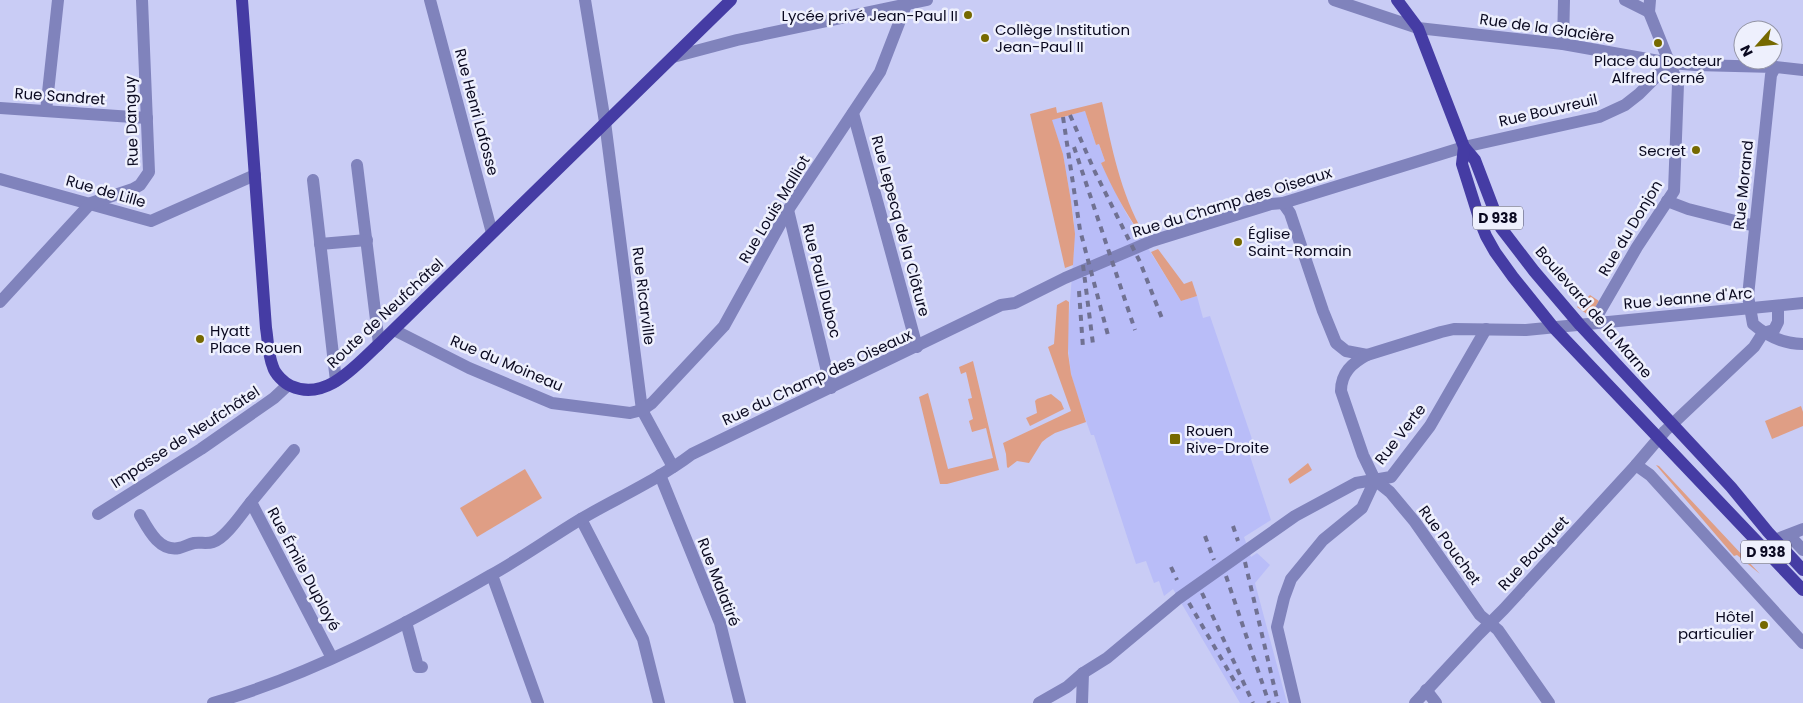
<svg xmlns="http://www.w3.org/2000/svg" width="1803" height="703" viewBox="0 0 1803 703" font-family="Poppins,sans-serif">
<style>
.built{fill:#b9bdf8}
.green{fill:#df9e85}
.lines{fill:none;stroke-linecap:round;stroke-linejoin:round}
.minor{stroke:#8083bc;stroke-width:12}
.major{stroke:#453ca4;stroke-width:12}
.rail{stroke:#707192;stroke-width:4;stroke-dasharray:6 6;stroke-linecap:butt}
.poi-dot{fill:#766900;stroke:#eef0fd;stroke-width:2}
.labels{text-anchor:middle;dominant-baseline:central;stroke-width:5;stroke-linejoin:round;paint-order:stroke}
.shield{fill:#eef0fd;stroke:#4e4e62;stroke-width:1}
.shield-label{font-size:14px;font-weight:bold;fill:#0a0920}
.poi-label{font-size:15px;fill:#0a0920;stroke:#eef0fd;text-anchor:start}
.street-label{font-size:15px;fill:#0a0920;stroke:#eef0fd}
</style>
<rect width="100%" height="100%" fill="#c9ccf5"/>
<!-- built -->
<path class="built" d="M1085 111 1096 145 1099 144 1105 161 1101 163 1126 213 1181 301 1197 296 1203 318 1210 316 1251 436 1255 451 1249 453 1271 520 1244 537 1251 557 1257 553 1270 565 1255 583 1287 703H1240L1173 589 1164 596 1159 581 1154 583 1146 561 1136 564 1094 435H1091L1077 395 1071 374 1067 340 1074 250V220L1063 154 1051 120Z"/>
<!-- green -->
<g class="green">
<path d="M1102 102C1112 148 1120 192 1144 234L1141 235C1125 212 1112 188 1101 163L1105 161 1099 144 1096 145 1085 111 1052 120 1063 154 1071 201 1075 234 1073 265 1065 268 1030 114 1056 107 1057 113Z"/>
<path d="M1158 249 1184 284 1192 281 1197 296 1181 301 1151 252Z"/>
<path d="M1590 295 1599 301 1594 309 1587 314 1577 307Z"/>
<path d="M1066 300 1069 302 1068 353 1071 374 1086 422 1055 433 1047 438 1042 442 1029 463 1017 461 1008 468 1007 467 1006 454 1003 443 1071 411 1048 347 1054 344 1057 305Z"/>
<path d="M973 361 999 470 947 484H940L919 397 928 393 948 469 993 458 986 428 972 432 969 421 973 419 968 399 972 398 966 372 961 374 959 367Z"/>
<path d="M1051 394 1061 402 1064 409 1030 426 1026 418 1037 413 1035 401 1037 399Z"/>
<path d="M1801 406 1803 412V426L1772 439 1765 421Z"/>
<path d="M1308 463 1312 470 1290 484 1288 479Z"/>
<path d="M1656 465 1659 466 1760 574 1737 555 1734 556Z"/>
<path d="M525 469 542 498 477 537 460 508Z"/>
</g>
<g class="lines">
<!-- minor -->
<g class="minor">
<path d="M430 0 492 233"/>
<path d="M585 0 605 122 642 410 673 467"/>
<path d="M1334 0 1418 28 1563 44 1670 63 1695 65 1775 67 1803 70"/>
<path d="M1625 0 1649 12"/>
<path d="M1563 44 1564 0"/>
<path d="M673 57 737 40 927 0"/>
<path d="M1775 67 1771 75 1748 296 1753 324C1767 336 1784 344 1803 344"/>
<path d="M0 108 147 118"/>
<path d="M46 111 58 0"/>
<path d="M853 113 917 347"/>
<path d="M357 165 379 344"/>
<path d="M0 179 151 221 255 175"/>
<path d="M313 180 336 381"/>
<path d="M1667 201 1688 209 1755 226"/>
<path d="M1283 203 1290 213 1323 311 1336 343 1346 351 1367 355"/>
<path d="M788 210 831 388"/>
<path d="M320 244 367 240"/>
<path d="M0 302 91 203 133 189 140 185 149 172 142 0"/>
<path d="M1593 323 1637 247 1674 191 1678 84 1649 12 1650 0"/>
<path d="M394 330 469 368 552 403 630 413 642 410 652 403 724 326 788 210 880 72 906 5"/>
<path d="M294 450 251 502 332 658"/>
<path d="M1636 465 1650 475 1803 643"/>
<path d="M660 475 720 623 740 703"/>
<path d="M98 514 201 449 274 398 288 385"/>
<path d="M140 515C148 529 159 552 179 548 184 547 189 544 194 543 200 542 207 544 213 542 226 538 242 513 251 502"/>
<path d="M581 519 643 639 659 703"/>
<path d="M1789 535 1803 550"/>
<path d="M1775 540 1803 529"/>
<path d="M492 575 538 703"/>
<path d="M406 622 418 667H422"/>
<path d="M1426 690 1436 703"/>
<path d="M213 703C311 675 403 626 491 575 522 558 551 537 581 519 617 498 659 479 692 454L1001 305 1015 303 1065 278 1152 241 1271 204 1283 203 1464 147 1599 117 1625 105 1639 94 1670 63"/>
<path d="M1039 703 1067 687 1083 673 1107 658 1179 598 1295 516 1356 483 1391 477 1430 426 1486 329"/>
<path d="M1082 703 1083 673"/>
<path d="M1295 703 1277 627 1284 598 1291 579 1323 540 1362 508 1375 480"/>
<path d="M1415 703 1479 634 1504 609 1636 465 1665 431 1754 347 1763 333 1774 330 1778 322V306"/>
<path d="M1549 703 1498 630 1480 615 1415 522 1390 492 1375 480 1363 455 1341 391C1341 373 1352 363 1367 355L1441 332 1454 329 1526 330 1803 303"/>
</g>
<!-- major -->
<g class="major">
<path d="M242 0 266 328C268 340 268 355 273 367 275 374 284 383 291 386 326 402 356 365 379 344L731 0"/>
<path d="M1397 0 1418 28 1464 147 1475 160 1501 228 1534 271 1580 325 1731 487 1768 532 1803 570"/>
<path d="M1464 147 1462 164 1480 221 1486 236 1495 252 1513 277 1554 328 1803 590"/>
</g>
<!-- rail -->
<g class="rail">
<path d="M1070 115 1095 172 1140 262 1163 321"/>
<path d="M1063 117 1080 230 1109 339"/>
<path d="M1074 147 1135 330"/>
<path d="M1083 265 1093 344"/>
<path d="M1079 291 1083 348"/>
<path d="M1233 526 1238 541"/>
<path d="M1205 536 1214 560"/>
<path d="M1245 562 1278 703"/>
<path d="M1171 567 1177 580"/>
<path d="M1226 576 1269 703"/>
<path d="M1202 593 1253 703"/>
<path d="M1189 603 1239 689"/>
</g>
</g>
<!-- markers -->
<g class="poi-dot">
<circle cx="968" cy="15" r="5"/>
<circle cx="985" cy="38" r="5"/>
<circle cx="1658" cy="43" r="5"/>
<circle cx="1696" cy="150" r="5"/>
<circle cx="1238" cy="242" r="5"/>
<circle cx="200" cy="339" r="5"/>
<rect x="1169" y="433" width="12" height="12" rx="2.5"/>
<circle cx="1764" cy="625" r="5"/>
</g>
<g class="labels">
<!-- shield labels -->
<g class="shield">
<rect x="1473" y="206.5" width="50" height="23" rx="4"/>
<rect x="1741" y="540.5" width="50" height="23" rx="4"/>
</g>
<g class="shield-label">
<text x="1498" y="218">D 938</text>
<text x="1766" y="552">D 938</text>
</g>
<!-- poi labels -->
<g class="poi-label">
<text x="958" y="15" text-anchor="end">Lycée privé Jean-Paul II</text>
<text x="995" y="29">Collège Institution<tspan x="995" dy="17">Jean-Paul II</tspan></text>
<text x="1658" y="60" text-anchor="middle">Place du Docteur<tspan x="1658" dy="17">Alfred Cerné</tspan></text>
<text x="1686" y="150" text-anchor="end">Secret</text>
<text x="1248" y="233">Église<tspan x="1248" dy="17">Saint-Romain</tspan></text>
<text x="210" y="330">Hyatt<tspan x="210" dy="17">Place Rouen</tspan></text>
<text x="1186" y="430">Rouen<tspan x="1186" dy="17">Rive-Droite</tspan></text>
<text x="1754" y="616" text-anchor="end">Hôtel<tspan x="1754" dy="17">particulier</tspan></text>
</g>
<!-- street labels -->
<g class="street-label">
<text transform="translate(1547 28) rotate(8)">Rue de la Glacière</text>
<text transform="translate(60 96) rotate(4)">Rue Sandret</text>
<text transform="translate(1548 110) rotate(-13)">Rue Bouvreuil</text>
<text transform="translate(477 112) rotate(75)">Rue Henri Lafosse</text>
<text transform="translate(131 121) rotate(-92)">Rue Danguy</text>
<text transform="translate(1743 185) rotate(-84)">Rue Morand</text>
<text transform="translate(106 191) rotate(16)">Rue de Lille</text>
<text transform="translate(1232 202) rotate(-17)">Rue du Champ des Oiseaux</text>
<text transform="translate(774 209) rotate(-59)">Rue Louis Malliot</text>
<text transform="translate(901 226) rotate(75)">Rue Lepecq de la Clôture</text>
<text transform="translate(1630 228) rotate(-59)">Rue du Donjon</text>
<text transform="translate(822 281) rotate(76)">Rue Paul Duboc</text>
<text transform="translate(644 296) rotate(83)">Rue Ricarville</text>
<text transform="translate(1688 298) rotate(-5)">Rue Jeanne d'Arc</text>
<text transform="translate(1594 312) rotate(49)">Boulevard de la Marne</text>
<text transform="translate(385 313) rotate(-43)">Route de Neufchâtel</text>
<text transform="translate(507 363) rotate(23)">Rue du Moineau</text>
<text transform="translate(817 377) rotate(-25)">Rue du Champ des Oiseaux</text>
<text transform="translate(1400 434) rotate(-52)">Rue Verte</text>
<text transform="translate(185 437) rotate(-33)">Impasse de Neufchâtel</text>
<text transform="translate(1450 545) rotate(54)">Rue Pouchet</text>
<text transform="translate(1533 553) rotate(-47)">Rue Bouquet</text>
<text transform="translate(304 569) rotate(62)">Rue Émile Duployé</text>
<text transform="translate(719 582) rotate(69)">Rue Malatiré</text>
</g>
</g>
<!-- north arrow -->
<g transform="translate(1758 45) rotate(243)"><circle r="24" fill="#eef0fd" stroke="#9394a5"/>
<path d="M0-4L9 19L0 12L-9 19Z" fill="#766900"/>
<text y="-8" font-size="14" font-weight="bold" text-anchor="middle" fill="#0a0920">N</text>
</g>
</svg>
